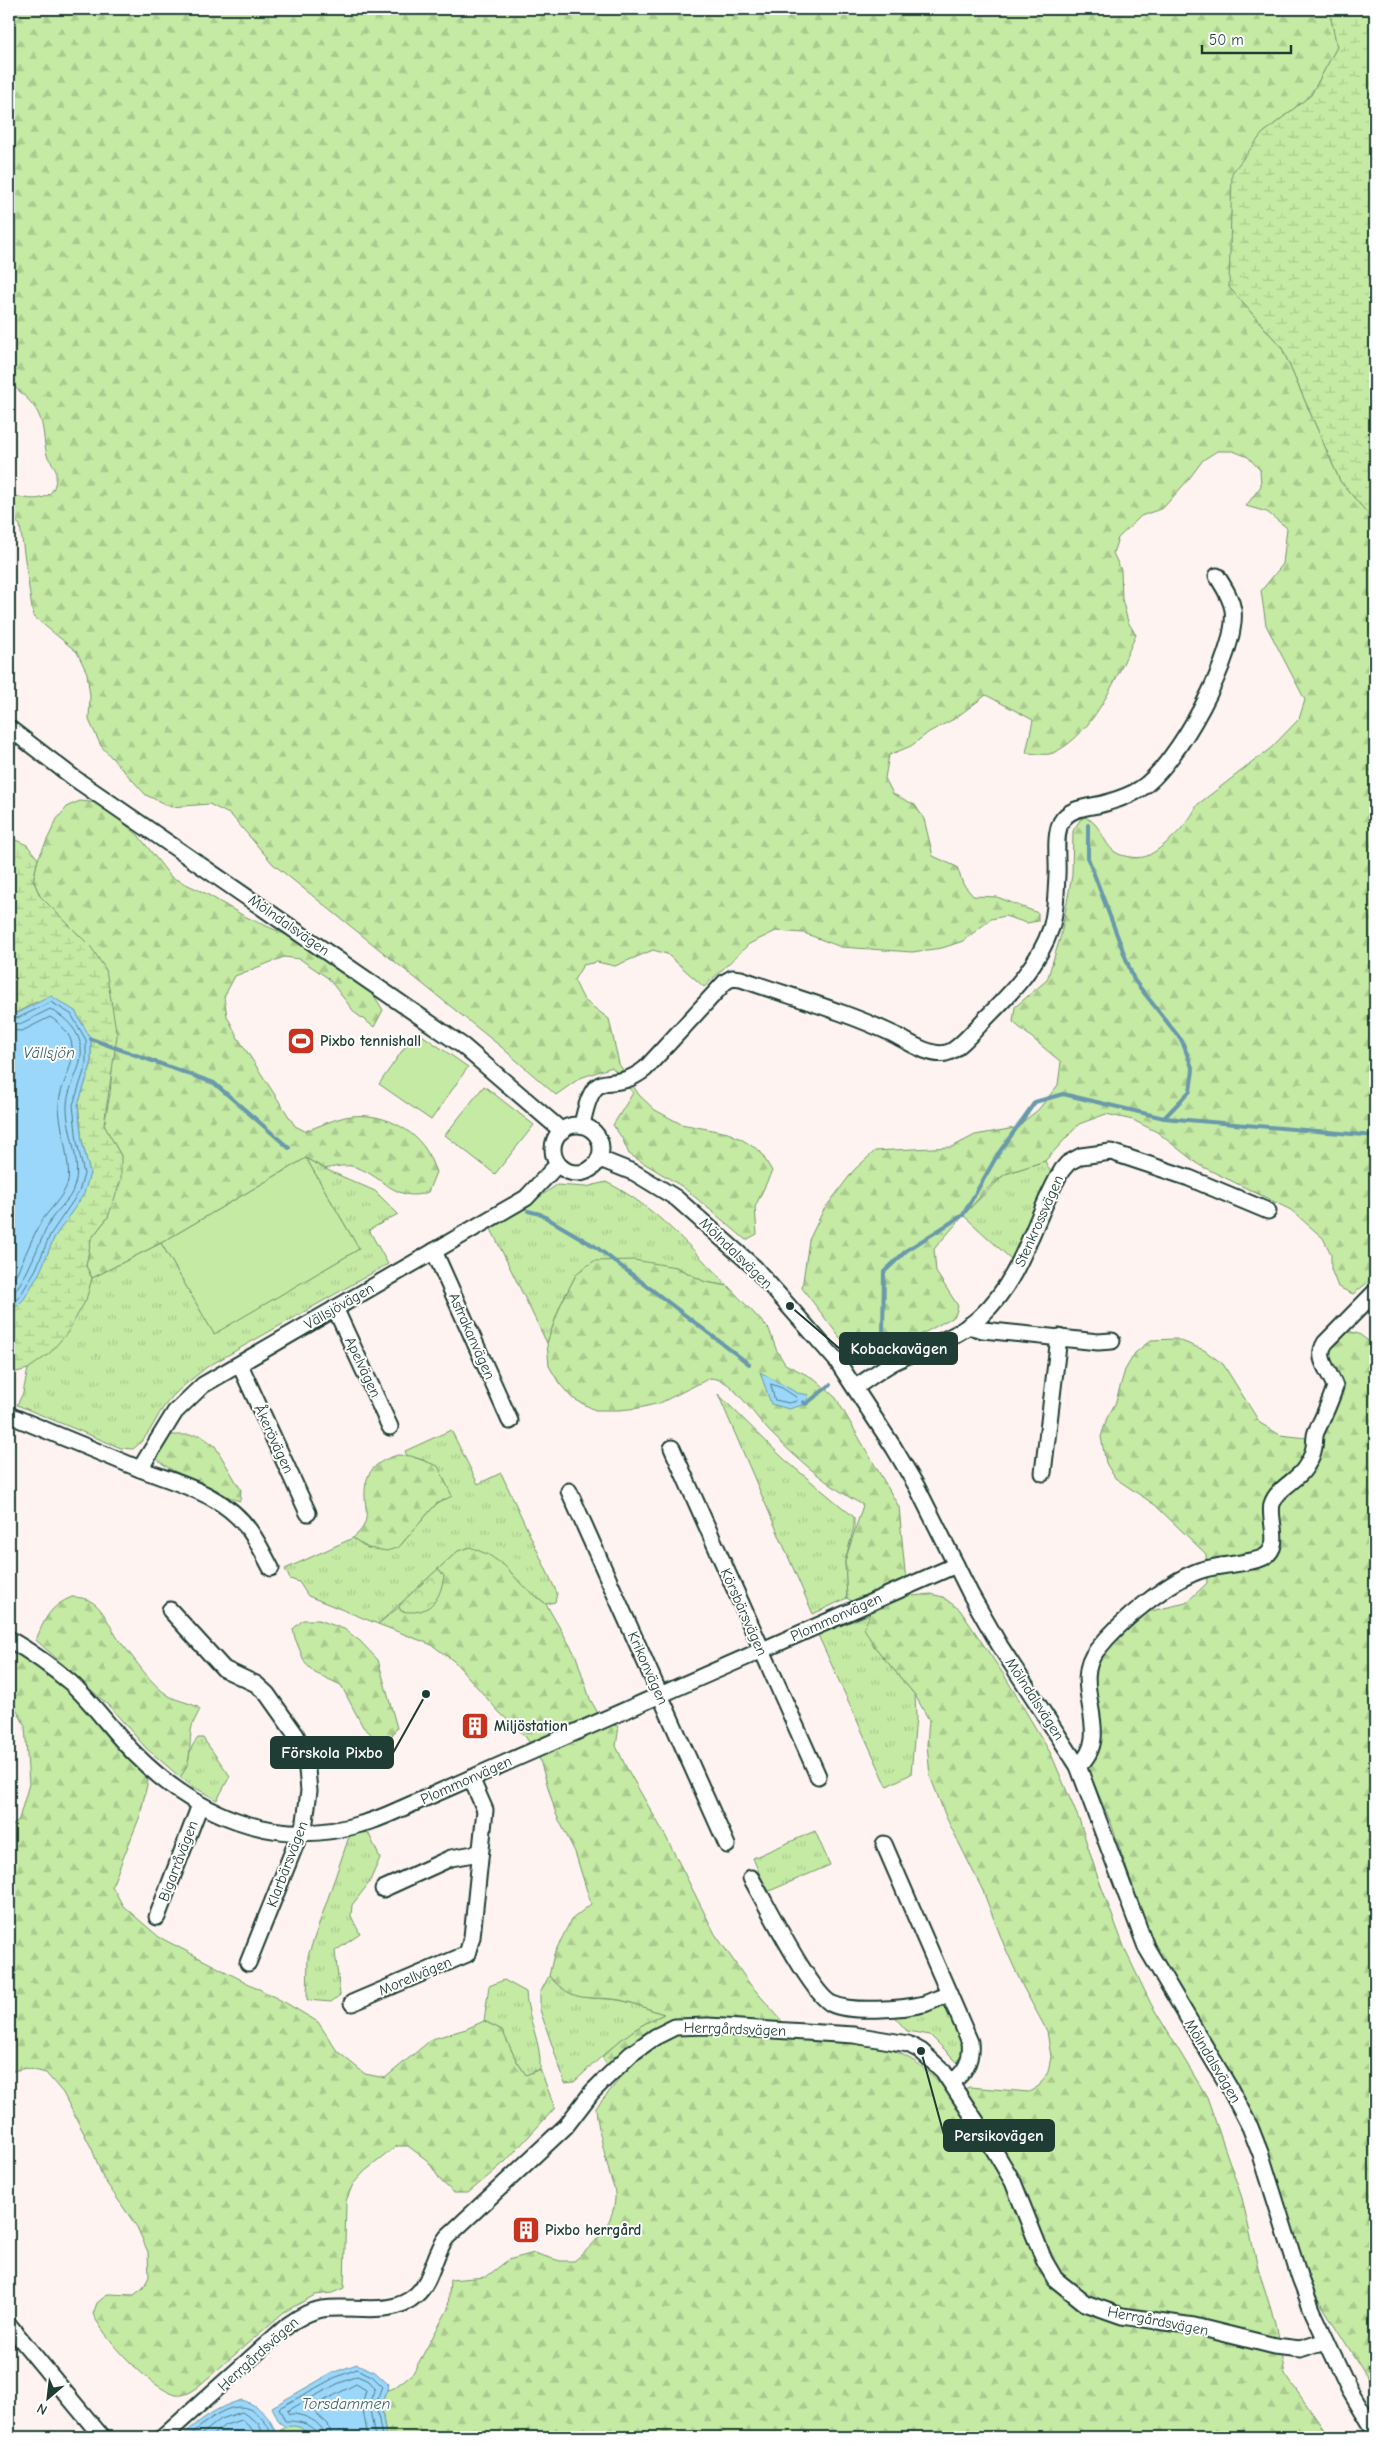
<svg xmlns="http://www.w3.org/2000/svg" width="1384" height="2446" viewBox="0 0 1384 2446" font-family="'Comic Neue',sans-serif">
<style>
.grass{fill:url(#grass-tufts);stroke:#72946c}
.forest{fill:url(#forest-firs);stroke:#72946c}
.wetland{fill:url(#wetland-marsh);stroke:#72946c}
.park{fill:url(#park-crowns);stroke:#72946c}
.pitch{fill:#c5eaa4;stroke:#72946c}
.water{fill:#9ad7fb;stroke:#6999ab}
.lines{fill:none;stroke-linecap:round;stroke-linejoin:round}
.shore{stroke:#507b84;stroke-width:1}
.stream{stroke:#6999ab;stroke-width:4}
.minor-casing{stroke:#1f3d34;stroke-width:19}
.minor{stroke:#fff;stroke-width:15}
.labels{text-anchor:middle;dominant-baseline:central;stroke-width:4;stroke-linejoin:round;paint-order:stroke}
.street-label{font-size:15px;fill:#1f3d34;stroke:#fff}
.poi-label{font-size:15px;font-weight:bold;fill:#1f3d34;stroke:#fff;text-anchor:start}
.water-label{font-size:16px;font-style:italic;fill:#3e6466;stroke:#fff}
.leader{fill:none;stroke:#1f3d34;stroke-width:2}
.callout-dot{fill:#1f3d34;stroke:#fff;stroke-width:2}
.callout{fill:#1f3d34;stroke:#1f3d34;stroke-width:2}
.callout-label{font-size:16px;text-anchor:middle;font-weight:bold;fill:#fff}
</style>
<defs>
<pattern id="grass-tufts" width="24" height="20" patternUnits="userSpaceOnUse" patternTransform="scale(1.25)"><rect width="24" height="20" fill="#c5eaa4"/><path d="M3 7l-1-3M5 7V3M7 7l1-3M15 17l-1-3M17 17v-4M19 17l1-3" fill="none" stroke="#a9ca8e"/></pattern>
<pattern id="forest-firs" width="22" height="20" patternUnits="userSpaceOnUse" patternTransform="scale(1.25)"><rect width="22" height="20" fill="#c5eaa4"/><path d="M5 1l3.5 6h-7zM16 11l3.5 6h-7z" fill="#a9ca8e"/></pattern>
<pattern id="wetland-marsh" width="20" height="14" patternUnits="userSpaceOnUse" patternTransform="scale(1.25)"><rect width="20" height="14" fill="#c5eaa4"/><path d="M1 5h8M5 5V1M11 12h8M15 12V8" fill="none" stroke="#a9ca8e"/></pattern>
<pattern id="park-crowns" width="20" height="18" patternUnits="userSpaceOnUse" patternTransform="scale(1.25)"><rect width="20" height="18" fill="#c5eaa4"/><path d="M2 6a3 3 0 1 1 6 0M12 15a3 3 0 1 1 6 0" fill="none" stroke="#a9ca8e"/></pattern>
</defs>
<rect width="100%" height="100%" fill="#fef3f0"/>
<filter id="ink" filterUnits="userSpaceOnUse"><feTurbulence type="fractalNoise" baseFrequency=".02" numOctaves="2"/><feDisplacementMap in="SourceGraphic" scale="10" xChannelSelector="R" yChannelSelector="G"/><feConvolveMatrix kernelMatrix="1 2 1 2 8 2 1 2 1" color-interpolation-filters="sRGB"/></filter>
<g filter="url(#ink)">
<!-- grass -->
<g class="grass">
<path d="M306 1158 325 1169 375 1191 398 1214 369 1230 388 1264 207 1367C192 1379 175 1391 163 1408 153 1423 148 1438 133 1449L121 1448 17 1405 23 1393 28 1369C57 1347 82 1314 92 1278L161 1243 214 1333 359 1249Z"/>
<path d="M1045 1161 1051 1173 1017 1251 1011 1259 963 1215 1005 1174Z"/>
<path d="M606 1182C655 1206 690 1247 728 1286L705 1282 676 1267 577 1273 560 1306 547 1343 491 1229 557 1185 586 1187Z"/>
<path d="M718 1394 784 1459 854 1517V1527L845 1561 847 1598 813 1614Z"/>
<path d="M451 1430 478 1484 501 1473 557 1593 555 1602 546 1604 522 1585 505 1566 458 1551 378 1624 308 1596 299 1582 290 1579 285 1569 353 1538 368 1548 399 1547 436 1504 451 1496 424 1460 407 1456 405 1451Z"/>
<path d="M870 1614 874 1646 915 1695 916 1717 911 1774 887 1786 818 1635Z"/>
<path d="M198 1738H203L230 1776 217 1800 190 1785 180 1777C190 1764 187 1749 198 1738Z"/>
<path d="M367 1830 380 1858 369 1883 352 1905 351 1916 360 1934 335 1951 340 1995 331 2002 307 2000 308 1956 350 1834Z"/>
<path d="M815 1831 830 1865 767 1892 753 1858Z"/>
<path d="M549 1976C575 2005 592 1995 624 2001 638 2004 651 2011 665 2014 628 2028 603 2056 574 2082L565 2083 540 2010V1993Z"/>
<path d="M504 1980 526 1992C527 2019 542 2043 540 2069L526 2075 516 2060 502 2030 484 2021 489 1986Z"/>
<path d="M944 2003C954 2016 972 2048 958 2063L930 2035 907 2031 890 2012Z"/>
</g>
<!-- forest -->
<g class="forest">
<path d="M9 9H1329L1337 47 1311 95 1262 134 1229 287 1282 348 1340 481 1375 522V1272L1367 1283 1353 1294 1338 1287 1331 1269V1254L1323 1238 1291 1210 1199 1165 1157 1132 1133 1120 1106 1114 1079 1124 1045 1161 1005 1174 987 1189 934 1249 936 1272 958 1306 955 1316 887 1353 864 1358 851 1352 802 1288 809 1240 823 1211 854 1170 875 1151 952 1147 975 1135 1015 1128 1038 1110 1058 1085 1061 1062 1013 1022 1015 1007 1047 980 1061 935 1072 875 1073 831 1080 820 1085 817C1102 824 1102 843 1115 852 1122 857 1141 860 1149 855 1166 846 1190 823 1197 805L1271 748 1299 719 1305 700 1266 625 1261 591 1283 564 1287 528 1267 512 1246 506 1261 486 1260 470 1248 457 1233 451H1217L1203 460 1188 480 1163 508 1141 516 1118 538 1113 553 1121 570 1122 599 1128 622 1136 635C1118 674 1095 734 1053 753 1046 756 1034 753 1026 753L1033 720 986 695 954 719 929 732 911 746 889 755 885 778 893 794 915 805 924 819 933 856 957 867 963 884 973 896 997 897 1038 913V921L1027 923 1005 916 991 919 963 941 942 948 912 952 841 947 804 933 776 931 749 944 704 987 667 954 653 950 615 966 597 962 583 965 574 980 584 1000 609 1019 619 1064 639 1095 655 1110 681 1124 728 1133 741 1139 760 1151 772 1171 755 1207 757 1234 746 1240 683 1187 629 1154 622 1138 613 1125 633 1093 612 1067 580 1078 556 1095 500 1046 273 864 231 815 209 804 171 807 146 795 101 746 89 720 90 696 87 673 77 652 33 616 20 525 9 515V494C30 501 58 505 56 472 56 466 49 461 47 455 43 441 45 427 38 413 32 401 19 391 9 382Z"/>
<path d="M80 801 99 803 138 835 171 877 205 893 244 916 309 945 365 981 383 1010 374 1027 355 1013 328 978 300 959 284 957 235 976 224 997 227 1016 238 1038 295 1126 305 1131C318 1127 331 1120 345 1117 375 1111 409 1124 426 1150 430 1157 433 1165 436 1172L428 1192C395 1205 381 1172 351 1166 342 1165 334 1167 325 1169L306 1158 161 1243 92 1278 86 1266 91 1239 108 1217 121 1156 104 1125 110 1094 112 1069 63 920 40 896 33 880 38 859 57 819 68 806Z"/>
<path d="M634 1260 676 1267 705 1282 728 1286 769 1329 776 1349 785 1364 815 1379 836 1398 899 1507 905 1572 913 1596 931 1594 943 1597 960 1610 1004 1675 1051 1754 1080 1822 1097 1875 1126 1952 1151 2004 1207 2097 1242 2198 1257 2264 1275 2323 1285 2374 1329 2437H386L381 2404 387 2390 394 2388 413 2373 448 2309 450 2280 486 2277 508 2260 534 2253 560 2261H574C593 2246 614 2224 615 2198 616 2191 612 2183 610 2176 605 2153 598 2131 596 2108L617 2082 602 2057C625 2035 636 2027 664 2014 650 2010 635 2003 620 2000 587 1995 575 2005 549 1976L554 1954 571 1920 591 1904 575 1852 556 1814 539 1757 525 1736 499 1712 455 1662 432 1645 378 1624 399 1607 401 1611 444 1576 438 1569 458 1551 470 1547 489 1555 505 1566 522 1585 546 1604 576 1656 590 1699 604 1724 619 1726 616 1746 626 1767 665 1835 715 1934 749 1983 781 2020 789 2039C859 2041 903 2036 951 2096L969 2087 1029 2092 1039 2086 1048 2072 1051 2057 1047 2031 1023 1987 1004 1945 983 1891 946 1817 930 1776 927 1745 929 1720 915 1695 874 1646 864 1628 870 1614 847 1598 845 1561 863 1505C829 1487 796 1458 769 1431 756 1417 745 1400 731 1387 724 1381 719 1379 710 1378L660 1403 639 1408 619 1410H595L572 1398 559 1383 549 1366 547 1343 560 1306 577 1273 594 1261Z"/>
<path d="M1348 1331 1359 1334 1375 1346V2390L1315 2294 1250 2110 1165 1968 1143 1916 1111 1823 1086 1766 1097 1749 1102 1731 1100 1712 1090 1690 1089 1676 1106 1641 1142 1613 1186 1603 1207 1583 1206 1554 1155 1505 1115 1478 1106 1463 1101 1437 1107 1418 1115 1404 1125 1370 1135 1353 1151 1340 1176 1339 1204 1350 1223 1364 1260 1423 1280 1435 1316 1439 1332 1384 1326 1345 1340 1333Z"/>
<path d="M166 1435H200L215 1446 241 1490 240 1501C228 1498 219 1491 208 1486 190 1478 170 1472 156 1458Z"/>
<path d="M398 1455 411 1456 438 1466 452 1496 436 1504 399 1547 387 1551 368 1548 353 1538C356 1535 361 1531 363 1527 369 1517 365 1506 365 1496 364 1472 376 1461 398 1455Z"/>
<path d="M72 1597C104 1597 105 1623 122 1644 136 1660 150 1684 169 1696 177 1701 196 1704 200 1709 197 1716 192 1723 191 1731 189 1748 192 1763 180 1777L146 1748 110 1707 36 1640C45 1618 50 1606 72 1597Z"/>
<path d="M303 1620H319L344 1629 360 1641 378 1660 397 1728 388 1741H379L363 1727 341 1685 315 1673 305 1663 295 1638 293 1629Z"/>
<path d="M9 1648C64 1677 107 1733 148 1780L140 1816 112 1886 123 1906 159 1937 286 2003 318 2022 337 2051 365 2074 385 2078 432 2039 466 2029 484 2021 502 2030 516 2060 526 2075 540 2069 555 2108 505 2162 468 2193H454L441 2181 428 2161 408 2146H397L365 2171 353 2184 346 2201 344 2288 332 2293 315 2295 284 2312 194 2390C189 2393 183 2396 176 2395 150 2388 104 2338 93 2314L97 2303 108 2294 134 2295 143 2288 149 2277 148 2252 137 2227 103 2178 92 2149 63 2093 46 2073 26 2068 9 2072V1830L19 1819 29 1784 25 1726 9 1694Z"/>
<path d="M294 2425 302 2428 316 2437H276V2434L285 2427Z"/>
</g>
<!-- wetland -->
<g class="wetland">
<path d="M1329 9H1375V522L1340 481 1282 348 1229 287 1232 173 1262 134 1311 95 1337 47Z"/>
<path d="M9 837 27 845 38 859 33 880 40 896 91 947 106 970 117 1036 104 1125 121 1156V1180L108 1217 91 1239 86 1266 92 1278 86 1300 67 1333 49 1354 28 1369 9 1374V1314C34 1289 39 1269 54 1238 65 1216 78 1195 90 1174L82 1141 78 1105 91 1065V1039L75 1011 36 1002 16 1013 9 1010Z"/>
</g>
<!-- park -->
<path class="park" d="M438 1569 444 1576C440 1602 428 1616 401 1611L399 1607 402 1602Z"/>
<!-- pitch -->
<g class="pitch">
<path d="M416 1031 468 1067 431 1120 379 1084Z"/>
<path d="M484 1086 534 1125 495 1174 445 1135Z"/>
<path d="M306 1158 359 1249 214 1334 161 1243Z"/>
</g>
<!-- water -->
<g class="water">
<path d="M51 996 75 1011 91 1039V1065L78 1105 82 1141 90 1173 84 1194 54 1238 40 1272 24 1299 9 1314V1010L17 1013Z"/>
<path d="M760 1372 797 1393 809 1395 806 1404 789 1409 771 1404Z"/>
<path d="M357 2364 375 2372 388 2384 387 2390 381 2404 386 2437C373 2437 326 2441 316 2437 302 2433 304 2423 285 2427L279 2422 272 2407 332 2373Z"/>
<path d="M242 2400C259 2405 274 2420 276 2437H181C201 2419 216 2407 242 2400Z"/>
</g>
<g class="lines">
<!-- shore -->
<g class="shore">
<path d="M9 1016 18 1018 51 1002 71 1014 86 1040V1065L73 1105 77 1142 84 1174 79 1192 50 1235 36 1269 20 1296 9 1307"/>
<path d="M9 1022 20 1024 50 1009C63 1016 76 1027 80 1042 86 1065 68 1083 67 1105 66 1131 83 1163 74 1187 71 1199 59 1208 52 1218 37 1244 30 1276 9 1298"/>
<path d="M9 1030 22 1031 50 1017C60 1023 71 1034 72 1046 75 1068 59 1085 59 1105 59 1126 73 1170 67 1185 62 1198 49 1210 41 1222 29 1243 22 1266 9 1287"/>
<path d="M771 1384 782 1388 796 1397 797 1401 789 1403 775 1400Z"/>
<path d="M188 2437C206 2422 235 2393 258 2415 265 2421 270 2427 271 2437"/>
<path d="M198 2437 221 2419 242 2412 258 2423 265 2437"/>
<path d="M210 2437 225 2425 242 2420 252 2429 258 2437"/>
<path d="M318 2437C316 2423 297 2421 285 2421L279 2408 334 2378 357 2369 372 2376 382 2386 376 2403 382 2437"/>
<path d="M325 2437C324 2422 302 2413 289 2414L287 2411 337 2384 357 2376 369 2381 375 2388 369 2404 375 2437"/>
<path d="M332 2437 328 2424 310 2408 356 2384 366 2390 362 2405 368 2437"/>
</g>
<!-- stream -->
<g class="stream">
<path d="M1088 825V858L1134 980 1182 1041 1193 1070 1190 1091 1164 1118"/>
<path d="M91 1039 214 1083 289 1148"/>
<path d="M528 1211 540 1214 596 1247 749 1364"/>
<path d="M876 1340 883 1334 884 1272 907 1250 963 1215 998 1154 1035 1102 1063 1094 1164 1118 1375 1136"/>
<path d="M853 1362 869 1347"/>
<path d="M803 1402 806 1404 830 1385"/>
</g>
<!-- minor casing -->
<g class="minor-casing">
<g id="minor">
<path d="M9 728 74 778 463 1046 562 1131"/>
<circle cx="577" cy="1149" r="24"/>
<path d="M582 1125C595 1059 608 1098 645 1069L725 982 732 978 741 979C792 997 844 1011 893 1034 907 1041 930 1057 946 1053 958 1051 977 1027 986 1018 1012 992 1039 964 1051 928 1056 912 1056 892 1057 875 1058 859 1054 836 1061 822 1071 805 1093 808 1109 802 1119 799 1131 795 1140 789 1176 767 1239 652 1233 610 1231 597 1223 586 1217 576"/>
<path d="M600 1159 635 1173 676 1198 754 1267 837 1361 894 1448 917 1487 971 1595 1000 1646 1078 1766 1146 1947 1229 2087 1250 2127 1261 2155 1300 2279 1313 2312 1349 2389 1375 2432"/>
<path d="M434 1251 510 1421"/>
<path d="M335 1308 390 1427"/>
<path d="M968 1326 983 1330 1098 1342 1112 1341"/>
<path d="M240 1365 308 1513"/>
<path d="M856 1387C868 1379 881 1369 894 1362 923 1347 957 1339 981 1316 1024 1276 1033 1219 1062 1170L1068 1163 1081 1156 1111 1152 1189 1178 1268 1211"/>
<path d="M9 1415 140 1469 175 1412 203 1385 526 1198 558 1164"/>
<path d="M672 1448 818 1776"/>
<path d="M140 1469C179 1484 224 1494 250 1531 258 1542 264 1555 271 1568"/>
<path d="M1043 1473 1059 1337"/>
<path d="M569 1491 727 1845"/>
<path d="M170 1610 224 1669 256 1684 267 1694 296 1735 306 1759 309 1791 305 1821 248 1963"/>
<path d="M9 1639C31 1652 51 1666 71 1683 94 1704 112 1731 134 1753 194 1814 275 1850 361 1824 373 1821 385 1816 396 1811L956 1565"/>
<path d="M1078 1766C1116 1734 1068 1685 1097 1650 1119 1622 1171 1578 1205 1569 1220 1565 1254 1563 1264 1557 1283 1546 1268 1520 1272 1504 1277 1488 1297 1481 1305 1468 1309 1462 1313 1454 1314 1447 1315 1442 1314 1437 1316 1432 1323 1418 1330 1402 1335 1387 1330 1371 1315 1359 1325 1343L1375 1292"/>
<path d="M884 1844 970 2042C972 2060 966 2072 952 2082"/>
<path d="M751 1878C766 1903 810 1993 832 2004 852 2013 902 2009 924 2004 932 2001 941 1997 949 1994"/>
<path d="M383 1889 451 1858 479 1853"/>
<path d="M157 1917 200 1805"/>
<path d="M352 2003 467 1954 472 1937 485 1810 471 1778"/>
<path d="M9 2325 102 2437"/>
<path d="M163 2437 288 2325C299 2317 309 2311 322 2309 353 2304 391 2318 416 2295 433 2280 433 2254 447 2237L566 2126 592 2092 603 2081 631 2054 655 2037 675 2027 708 2026 854 2035 908 2044 921 2051 943 2071 987 2138 1013 2182 1044 2260 1055 2279 1085 2303 1122 2316 1194 2326 1275 2346 1300 2349 1326 2341"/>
</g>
</g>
<!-- minor -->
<use href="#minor" class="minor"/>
</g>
</g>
<!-- icons -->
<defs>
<g id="stadium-square" transform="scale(1.4375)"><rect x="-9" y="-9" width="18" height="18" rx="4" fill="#c8321e" stroke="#fff"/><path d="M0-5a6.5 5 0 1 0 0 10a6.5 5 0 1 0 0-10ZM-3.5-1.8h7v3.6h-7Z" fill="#fff"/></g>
<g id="building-square" transform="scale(1.4375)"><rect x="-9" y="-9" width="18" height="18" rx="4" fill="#c8321e" stroke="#fff"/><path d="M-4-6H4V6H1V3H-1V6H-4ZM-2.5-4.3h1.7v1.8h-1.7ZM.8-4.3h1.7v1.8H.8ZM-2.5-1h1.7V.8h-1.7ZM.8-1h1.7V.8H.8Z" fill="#fff"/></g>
</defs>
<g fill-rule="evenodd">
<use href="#stadium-square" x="301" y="1041"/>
<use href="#building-square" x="475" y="1726"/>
<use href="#building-square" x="526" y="2230"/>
</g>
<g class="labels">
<!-- street labels -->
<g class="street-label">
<text transform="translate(289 925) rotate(35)">Mölndalsvägen</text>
<text transform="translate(1039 1221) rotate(-66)">Stenkrossvägen</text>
<text transform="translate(736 1253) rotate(44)">Mölndalsvägen</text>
<text transform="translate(339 1306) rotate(-30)">Vällsjövägen</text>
<text transform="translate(472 1336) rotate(66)">Astrakanvägen</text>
<text transform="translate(363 1367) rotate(65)">Apelvägen</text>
<text transform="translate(274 1439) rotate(65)">Åkerövägen</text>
<text transform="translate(744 1612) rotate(66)">Körsbärsvägen</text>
<text transform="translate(836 1617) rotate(-24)">Plommonvägen</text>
<text transform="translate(648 1668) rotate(66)">Krikonvägen</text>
<text transform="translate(1035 1699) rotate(57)">Mölndalsvägen</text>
<text transform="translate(466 1780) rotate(-24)">Plommonvägen</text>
<text transform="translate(178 1861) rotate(-69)">Bigarråvägen</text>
<text transform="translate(287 1864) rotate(-69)">Klarbärsvägen</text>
<text transform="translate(415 1976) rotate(-23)">Morellvägen</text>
<text transform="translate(735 2029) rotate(2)">Herrgårdsvägen</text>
<text transform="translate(1213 2061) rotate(59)">Mölndalsvägen</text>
<text transform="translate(1158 2321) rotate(11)">Herrgårdsvägen</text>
<text transform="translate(258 2354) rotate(-42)">Herrgårdsvägen</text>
</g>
<!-- poi labels -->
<g class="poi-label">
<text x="320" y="1041">Pixbo tennishall</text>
<text x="494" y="1726">Miljöstation</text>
<text x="545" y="2230">Pixbo herrgård</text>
</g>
<!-- water labels -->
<g class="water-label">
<text x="49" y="1053">Vällsjön</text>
<text x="346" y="2404">Torsdammen</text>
</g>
</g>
<!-- callouts -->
<path class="leader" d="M790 1306L840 1349M426 1694L393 1753M921 2051L944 2135"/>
<g class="callout-dot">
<circle cx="790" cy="1306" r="5"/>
<circle cx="426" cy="1694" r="5"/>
<circle cx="921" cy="2051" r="5"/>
</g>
<g class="callout">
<rect x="840" y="1333" width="117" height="31" rx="5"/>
<rect x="271" y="1737" width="122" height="31" rx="5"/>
<rect x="944" y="2120" width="110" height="31" rx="5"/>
</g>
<g class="callout-label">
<text x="899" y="1354">Kobackavägen</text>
<text x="332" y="1758">Förskola Pixbo</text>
<text x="999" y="2141">Persikovägen</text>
</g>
<!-- margin -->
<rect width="1384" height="2446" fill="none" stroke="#fff" stroke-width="30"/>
<rect x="15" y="15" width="1354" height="2416" fill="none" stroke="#1f3d34" stroke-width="2" filter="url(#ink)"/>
<!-- north arrow -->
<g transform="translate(48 2398) rotate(208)" stroke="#ffffff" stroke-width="4" paint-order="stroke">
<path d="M0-4L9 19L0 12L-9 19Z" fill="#1f3d34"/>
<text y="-8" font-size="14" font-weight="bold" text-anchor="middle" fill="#1f3d34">N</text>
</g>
<!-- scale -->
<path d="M1202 45v8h89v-8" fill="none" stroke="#1f3d34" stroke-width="2.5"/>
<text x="1209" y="45" font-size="15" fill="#1f3d34" stroke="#ffffff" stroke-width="4" paint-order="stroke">50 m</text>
</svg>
